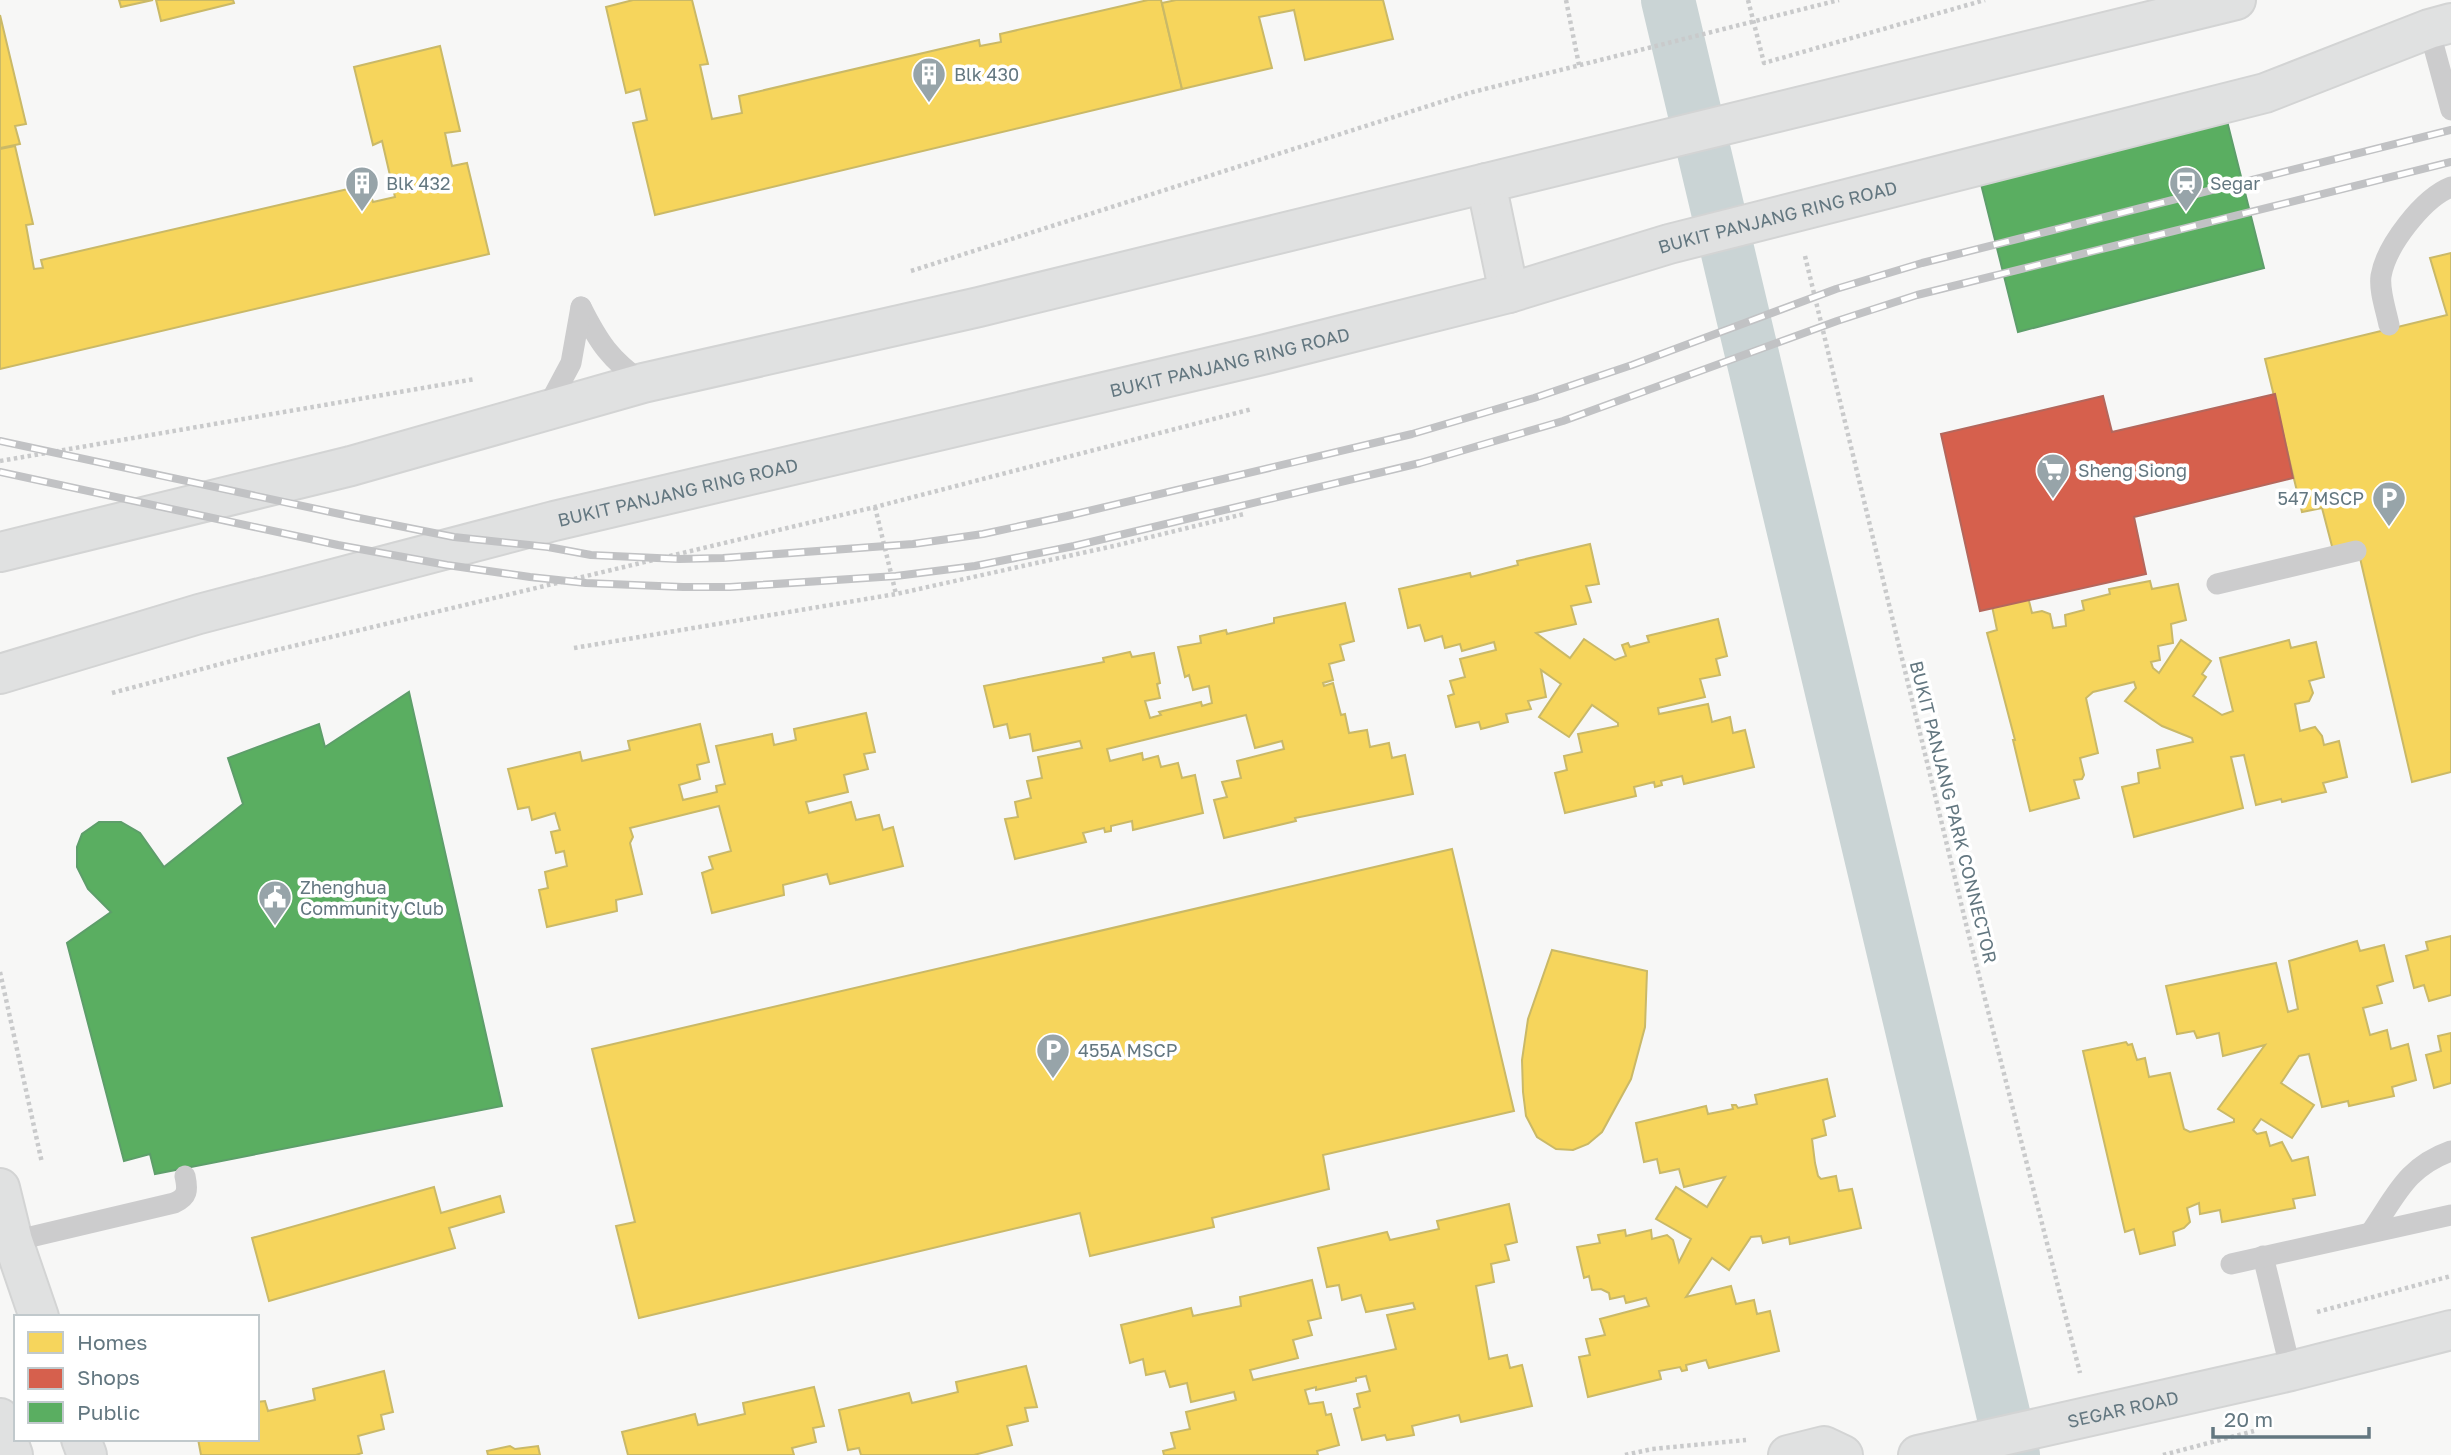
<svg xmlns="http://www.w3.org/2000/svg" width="2451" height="1455" viewBox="0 0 2451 1455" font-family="'Golos Text',sans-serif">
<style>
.homes{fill:#f6d55c;stroke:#cab967;stroke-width:2}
.shops{fill:#d6604d;stroke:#b4675c;stroke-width:2}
.public{fill:#5aae61;stroke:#5d9e6a;stroke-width:2}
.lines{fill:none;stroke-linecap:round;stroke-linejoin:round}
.canal{stroke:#cad4d5;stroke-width:54}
.secondary-casing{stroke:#d3d4d4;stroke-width:42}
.path{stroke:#c9cacb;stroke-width:4.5;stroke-dasharray:3.5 3.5;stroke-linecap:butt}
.lane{stroke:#cccccd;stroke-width:21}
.secondary{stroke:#e0e1e1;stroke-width:38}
.rail-casing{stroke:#c1c2c4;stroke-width:8}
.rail{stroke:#fff;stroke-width:5;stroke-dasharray:16;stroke-linecap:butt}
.labels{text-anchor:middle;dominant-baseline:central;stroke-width:7;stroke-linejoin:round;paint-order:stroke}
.poi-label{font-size:18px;fill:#637780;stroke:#fff;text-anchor:start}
.street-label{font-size:18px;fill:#637780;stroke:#fff}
</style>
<rect width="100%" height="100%" fill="#f7f7f6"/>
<!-- homes -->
<g class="homes">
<path d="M119 0H153L121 7Z"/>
<path d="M156 0H233L234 3 161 21Z"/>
<path d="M633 0H692L708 64 700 65 712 119 742 113 739 96 979 40 980 46 1001 42 1000 34 1148 0H1161L1182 89 655 215 633 123 647 120 640 89 626 93 606 7Z"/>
<path d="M1176 0H1383L1393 39 1305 60 1294 10 1259 17 1272 68 1182 89 1162 3Z"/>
<path d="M0 15 26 124 15 126 20 144 0 148Z"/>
<path d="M440 46 460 131 445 133 452 166 467 163 489 254 0 369V149L15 146 33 224 26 225 34 269 43 268 41 260 361 186 364 197 371 196 373 202 395 197 382 141 373 145 354 67Z"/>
<path d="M2451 253V772L2412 782 2357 545 2333 550 2322 508 2302 512 2265 359 2447 315 2430 258Z"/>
<path d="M1590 544 1599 584 1586 586 1591 602 1571 606 1576 624 1536 633 1570 658 1584 639 1615 660 1626 656 1622 645 1628 643 1630 647 1649 642 1647 636 1718 619 1727 656 1716 659 1720 675 1700 679 1705 697 1658 708 1659 714 1708 704 1712 722 1730 717 1733 733 1745 730 1754 767 1684 784 1682 776 1661 781 1662 785 1655 787 1654 782 1634 787 1636 796 1565 813 1555 773 1567 770 1564 756 1582 752 1578 734 1618 726V723L1592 705 1569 737 1539 717 1561 684 1541 670 1546 697 1528 701 1531 709 1506 714 1508 722 1481 729 1479 722 1456 727 1448 696 1454 694 1450 681 1465 677 1460 659 1496 650 1494 642 1462 651 1460 644 1445 648 1442 636 1425 641 1420 625 1408 628 1399 589 1470 573 1471 577 1518 565 1517 561Z"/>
<path d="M2150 581 2152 589 2178 584 2186 620 2171 624 2173 643 2158 646 2160 660 2151 662 2153 668 2159 673 2181 640 2211 661 2202 674 2206 677 2193 696 2222 715 2233 711 2220 658 2289 640 2291 648 2316 642 2324 677 2309 681 2313 693 2309 701 2295 704 2300 731 2315 727 2322 736 2324 745 2339 741 2347 777 2323 783 2326 792 2282 802 2281 799 2256 805 2244 755 2231 757 2243 808 2134 837 2122 787 2139 783 2138 773 2160 768 2157 750 2193 742 2192 738 2162 726 2125 701 2136 688 2134 682 2093 692 2086 698 2098 753 2080 758 2084 775 2082 779 2074 780 2079 798 2030 811 2013 740H2015L1987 633 1997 630 1992 606 2028 597 2032 613 2042 611 2050 614 2053 628 2066 626 2065 615 2084 610 2082 601 2110 594 2109 589Z"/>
<path d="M1345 603 1354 641 1340 645 1344 660 1329 664 1333 680 1323 683 1324 686 1333 683 1341 715 1345 714 1349 733 1367 730 1370 747 1389 743 1392 758 1405 755 1413 794 1295 818 1296 821 1224 838 1214 800 1227 797 1222 782 1241 778 1237 761 1284 749 1282 741 1255 748 1246 715 1107 749 1110 761 1142 753 1143 760 1158 756 1161 767 1178 763 1182 778 1195 775 1203 813 1133 830 1132 821 1111 826V831L1105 832 1104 828 1083 833 1086 842 1015 859 1005 819 1018 817 1015 802 1031 798 1027 781 1042 778 1038 757 1082 748 1080 741 1033 751 1030 734 1010 738 1007 724 994 727 984 686 1104 662 1103 658 1130 652 1132 657 1154 653 1160 683 1157 684 1160 698 1145 701 1150 718 1161 715 1159 712 1201 702 1202 706 1212 703 1209 686 1193 690 1189 675 1185 677 1178 647 1201 643 1200 636 1226 630 1227 634 1274 623V618Z"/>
<path d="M866 713 875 752 864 754 868 769 844 775 848 792 806 802 809 813 851 802 856 820 879 815 883 830 893 827 903 866 830 884 827 874 783 885 784 895 712 913 702 873 713 869 709 857 731 851 719 806 630 828 633 837 630 843 642 894 616 900 617 911 547 927 539 890 548 888 545 872 567 866 564 851 556 853 551 832 560 830 555 813 532 820 529 807 518 809 508 769 580 752 582 761 630 750 628 741 700 724 709 762 697 765 700 779 679 785 683 800 717 792 716 786 725 784 716 746 772 734 774 745 796 740 794 729Z"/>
<path d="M1452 849 1514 1111 1323 1155 1329 1189 1212 1218 1214 1227 1090 1256 1080 1213 639 1318 616 1226 635 1222 592 1049Z"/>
<path d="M2451 936V995L2429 1001 2424 985 2414 988 2406 956 2428 950 2426 942Z"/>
<path d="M2357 941 2360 951 2384 945 2393 981 2377 986 2382 1003 2363 1008 2370 1035 2387 1030 2391 1049 2408 1044 2416 1080 2392 1087 2394 1096 2349 1106 2348 1101 2322 1107 2309 1054 2299 1056 2281 1083 2314 1105 2292 1138 2261 1119 2253 1130 2257 1134 2266 1132 2270 1146 2282 1142 2292 1161 2308 1157 2315 1195 2293 1199 2295 1208 2222 1222 2220 1210 2200 1214 2199 1203 2187 1208 2190 1222 2184 1228 2173 1232 2175 1245 2140 1254 2134 1229 2125 1232 2083 1051 2126 1042 2128 1045 2132 1044 2137 1060 2145 1058 2149 1077 2170 1073 2184 1129 2190 1132 2234 1122V1119L2218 1109 2265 1045 2223 1056 2219 1033 2197 1038 2194 1031 2177 1034 2166 986 2276 963 2288 1012 2298 1009 2289 961Z"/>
<path d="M1552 950 1647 971 1645 1027 1631 1079 1602 1132 1588 1144 1573 1150 1556 1149 1537 1137 1526 1116 1523 1092 1522 1060 1528 1019Z"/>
<path d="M2451 1033V1083L2434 1088 2426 1055 2441 1051 2438 1036Z"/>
<path d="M1827 1079 1835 1116 1823 1120 1826 1135 1812 1139 1815 1163 1818 1176 1821 1179 1836 1176 1839 1191 1852 1189 1861 1228 1790 1244 1789 1237 1763 1243 1761 1236 1751 1237 1729 1270 1712 1258 1686 1297 1731 1286 1736 1304 1754 1300 1757 1314 1770 1311 1779 1351 1709 1368 1706 1360 1686 1365 1687 1370 1682 1371 1680 1367 1659 1371 1661 1379 1588 1397 1579 1357 1590 1355 1586 1339 1605 1335 1600 1319 1649 1306 1646 1298 1626 1303 1624 1296 1610 1299 1609 1293 1601 1289 1592 1290 1589 1276 1584 1278 1577 1247 1600 1243 1598 1235 1625 1230 1626 1236 1651 1230 1652 1239 1667 1235 1673 1240 1679 1262 1691 1239 1656 1219 1676 1187 1707 1207 1725 1177 1684 1187 1679 1169 1660 1173 1657 1159 1644 1162 1636 1123 1706 1106 1708 1114 1733 1109 1732 1105H1736L1738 1108 1757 1104 1755 1095Z"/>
<path d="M434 1187 441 1213 500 1196 504 1212 449 1228 455 1248 269 1301 252 1238Z"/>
<path d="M1509 1204 1517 1242 1505 1245 1509 1260 1491 1264 1494 1282 1476 1286 1489 1359 1507 1355 1510 1368 1522 1365 1532 1406 1461 1422 1459 1415 1412 1426 1414 1435 1387 1440 1385 1435 1362 1440 1354 1409 1360 1407 1357 1394 1370 1391 1366 1376 1356 1378V1381L1316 1390V1387L1305 1390 1309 1404 1323 1402 1326 1415 1331 1414 1339 1445 1317 1451 1318 1455H1164L1163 1451 1175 1448 1171 1433 1190 1429 1186 1412 1236 1400 1234 1392 1191 1402 1187 1383 1170 1387 1165 1371 1146 1375 1143 1359 1130 1363 1121 1325 1191 1308 1193 1316 1241 1306 1240 1297 1312 1280 1321 1318 1308 1321 1312 1335 1293 1340 1298 1358 1250 1370 1253 1380 1396 1349 1387 1315 1415 1309 1413 1303 1366 1312 1361 1295 1342 1300 1339 1285 1327 1287 1318 1248 1387 1232 1390 1240 1439 1229 1437 1221Z"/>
<path d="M1026 1366 1037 1407 1025 1408 1028 1421 1007 1426 1012 1445 974 1455H861L859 1448 848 1450 839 1410 909 1393 912 1403 958 1392 956 1382Z"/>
<path d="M384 1371 393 1412 381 1415 384 1429 358 1436 362 1453 356 1455H201L198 1439H257V1402L265 1401 268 1411 315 1400 313 1389Z"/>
<path d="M814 1387 824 1426 813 1428 816 1442 792 1448 794 1455H628L622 1432 695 1414 698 1425 745 1414 743 1403Z"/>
<path d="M510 1446 515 1449 538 1446 540 1455H488L487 1451Z"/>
</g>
<!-- shops -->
<path class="shops" d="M2275 394 2293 478 2134 517 2146 574 1980 611 1941 434 2103 396 2112 432Z"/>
<!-- public -->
<g class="public">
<path d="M2227 121 2264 268 2018 332 1981 184Z"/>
<path d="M409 692 502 1106 155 1174 150 1154 124 1161 67 943 111 912 88 889 77 867V847L82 834 99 822H121L140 833 164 867 243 804 228 758 319 724 325 747Z"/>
</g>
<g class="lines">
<!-- canal -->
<path class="canal" d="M1668 0 2013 1455"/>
<!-- secondary casing -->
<g class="secondary-casing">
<g id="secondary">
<path d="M1486 183 1509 293"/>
<path d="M0 552 351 466 643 383 979 307 2236 0"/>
<path id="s1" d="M0 674 199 614 554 521 1262 355 1509 293 1669 244 2265 93 2429 29 2451 23"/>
<path d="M0 1188 13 1241 39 1317"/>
<path d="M0 1418 13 1455"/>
<path d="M81 1439 87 1455"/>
<path d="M1788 1455 1824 1446 1843 1455"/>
<path id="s2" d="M1918 1455 2291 1371 2451 1330"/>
</g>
</g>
<!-- path -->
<g class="path">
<path d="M1566 0 1579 65"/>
<path d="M1748 0 1764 63 1985 0"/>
<path d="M1805 256 1967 928 2080 1373"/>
<path d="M911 271 1469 93 1839 0"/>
<path d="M0 461 475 379"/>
<path d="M875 507 896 594"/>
<path d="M574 648 896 594 1118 545 1244 514"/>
<path d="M112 693 243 658 875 507 1252 409"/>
<path d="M0 972 42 1163"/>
<path d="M2317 1312 2451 1276"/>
<path d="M1625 1455 1652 1449 1746 1440"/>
<path d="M2163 1455 2254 1431"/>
</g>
<!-- lane -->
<g class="lane">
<path d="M2429 29 2451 110"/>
<path d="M581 307C599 343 610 359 643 383"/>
<path d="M2389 325C2386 310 2379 291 2381 276 2386 246 2423 198 2451 187"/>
<path d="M546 410 571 363 581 307"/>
<path d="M2217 584 2356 551"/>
<path d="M2371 1232C2396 1196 2406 1167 2451 1151"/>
<path d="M5 1243 174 1203C188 1197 188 1190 185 1176"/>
<path d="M2263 1256 2291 1371"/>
<path d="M2231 1264 2451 1215"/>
</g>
<!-- secondary -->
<use href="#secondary" class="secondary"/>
<!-- rail casing -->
<g class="rail-casing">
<g id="rail">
<path d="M0 441 354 517 454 537 548 547 591 555 679 559 723 558 913 544 983 534 1067 516 1412 434 1534 398 1632 365 1836 289 1922 263 2451 130"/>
<path d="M0 472 338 545 447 565 530 577 586 583 683 587H730L896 576 975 566 1074 546 1420 463 1563 421 1837 321 1917 295 2451 162"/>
</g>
</g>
<!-- rail -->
<use href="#rail" class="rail"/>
</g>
<!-- icons -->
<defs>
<g id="building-pin" transform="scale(1.75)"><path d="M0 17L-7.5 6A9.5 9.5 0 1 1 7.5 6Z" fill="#97a4a9" stroke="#fff"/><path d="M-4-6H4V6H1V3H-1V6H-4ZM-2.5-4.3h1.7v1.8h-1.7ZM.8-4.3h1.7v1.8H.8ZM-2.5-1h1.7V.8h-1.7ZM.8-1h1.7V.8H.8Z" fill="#fff"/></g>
<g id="station-pin" transform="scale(1.75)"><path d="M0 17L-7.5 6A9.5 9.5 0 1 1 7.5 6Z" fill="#97a4a9" stroke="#fff"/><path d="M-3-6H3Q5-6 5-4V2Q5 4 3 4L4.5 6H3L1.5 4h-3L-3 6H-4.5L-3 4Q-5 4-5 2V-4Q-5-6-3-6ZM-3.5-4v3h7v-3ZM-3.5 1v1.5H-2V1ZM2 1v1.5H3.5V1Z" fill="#fff"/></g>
<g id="supermarket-pin" transform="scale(1.75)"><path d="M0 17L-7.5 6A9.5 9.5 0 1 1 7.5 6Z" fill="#97a4a9" stroke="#fff"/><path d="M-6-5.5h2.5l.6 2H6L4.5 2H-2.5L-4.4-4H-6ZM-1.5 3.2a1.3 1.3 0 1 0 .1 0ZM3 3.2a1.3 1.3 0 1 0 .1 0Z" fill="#fff"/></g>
<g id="parking-pin" transform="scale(1.75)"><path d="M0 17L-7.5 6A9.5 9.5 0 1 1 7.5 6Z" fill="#97a4a9" stroke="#fff"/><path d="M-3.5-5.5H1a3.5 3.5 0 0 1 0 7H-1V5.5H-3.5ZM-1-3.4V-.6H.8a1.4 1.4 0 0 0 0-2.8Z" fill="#fff"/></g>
<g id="civic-pin" transform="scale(1.75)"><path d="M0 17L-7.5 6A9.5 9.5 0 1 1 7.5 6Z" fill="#97a4a9" stroke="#fff"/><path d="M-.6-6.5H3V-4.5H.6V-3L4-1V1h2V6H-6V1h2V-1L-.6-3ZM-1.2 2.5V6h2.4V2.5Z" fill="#fff"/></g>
</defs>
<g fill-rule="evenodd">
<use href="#building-pin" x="929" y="74"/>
<use href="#building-pin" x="362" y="183"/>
<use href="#station-pin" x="2186" y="183"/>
<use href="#supermarket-pin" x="2053" y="470"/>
<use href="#parking-pin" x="2389" y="498"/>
<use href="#civic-pin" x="275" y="897"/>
<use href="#parking-pin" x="1053" y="1050"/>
</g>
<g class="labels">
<!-- poi labels -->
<g class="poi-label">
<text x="954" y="74">Blk 430</text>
<text x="386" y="183">Blk 432</text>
<text x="2210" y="183">Segar</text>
<text x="2078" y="470">Sheng Siong</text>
<text x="2364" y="498" text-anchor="end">547 MSCP</text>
<text x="300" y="887">Zhenghua<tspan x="300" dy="21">Community Club</tspan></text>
<text x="1078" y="1050">455A MSCP</text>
</g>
<!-- street labels -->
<g class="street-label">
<text stroke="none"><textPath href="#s1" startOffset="1836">BUKIT PANJANG RING ROAD</textPath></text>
<text stroke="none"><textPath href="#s1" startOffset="1269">BUKIT PANJANG RING ROAD</textPath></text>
<text stroke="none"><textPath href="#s1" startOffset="702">BUKIT PANJANG RING ROAD</textPath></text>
<text transform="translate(1954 812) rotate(76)">BUKIT PANJANG PARK CONNECTOR</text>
<text stroke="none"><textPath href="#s2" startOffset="210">SEGAR ROAD</textPath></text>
</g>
</g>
<!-- legend -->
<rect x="14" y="1315" width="245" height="126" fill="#ffffff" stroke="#c1c9cc" stroke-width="2"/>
<rect x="28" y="1332" width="35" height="21" fill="#f6d55c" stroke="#c1c9cc" stroke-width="2"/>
<text x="77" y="1350" font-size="21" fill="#637780">Homes</text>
<rect x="28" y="1368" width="35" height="21" fill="#d6604d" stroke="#c1c9cc" stroke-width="2"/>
<text x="77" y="1385" font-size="21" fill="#637780">Shops</text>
<rect x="28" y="1402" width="35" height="21" fill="#5aae61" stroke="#c1c9cc" stroke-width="2"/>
<text x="77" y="1420" font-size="21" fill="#637780">Public</text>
<!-- scale -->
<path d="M2213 1427v10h156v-10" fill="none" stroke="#637780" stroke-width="3.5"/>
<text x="2224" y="1427" font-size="21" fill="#637780" stroke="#ffffff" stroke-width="5" paint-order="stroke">20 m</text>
</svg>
